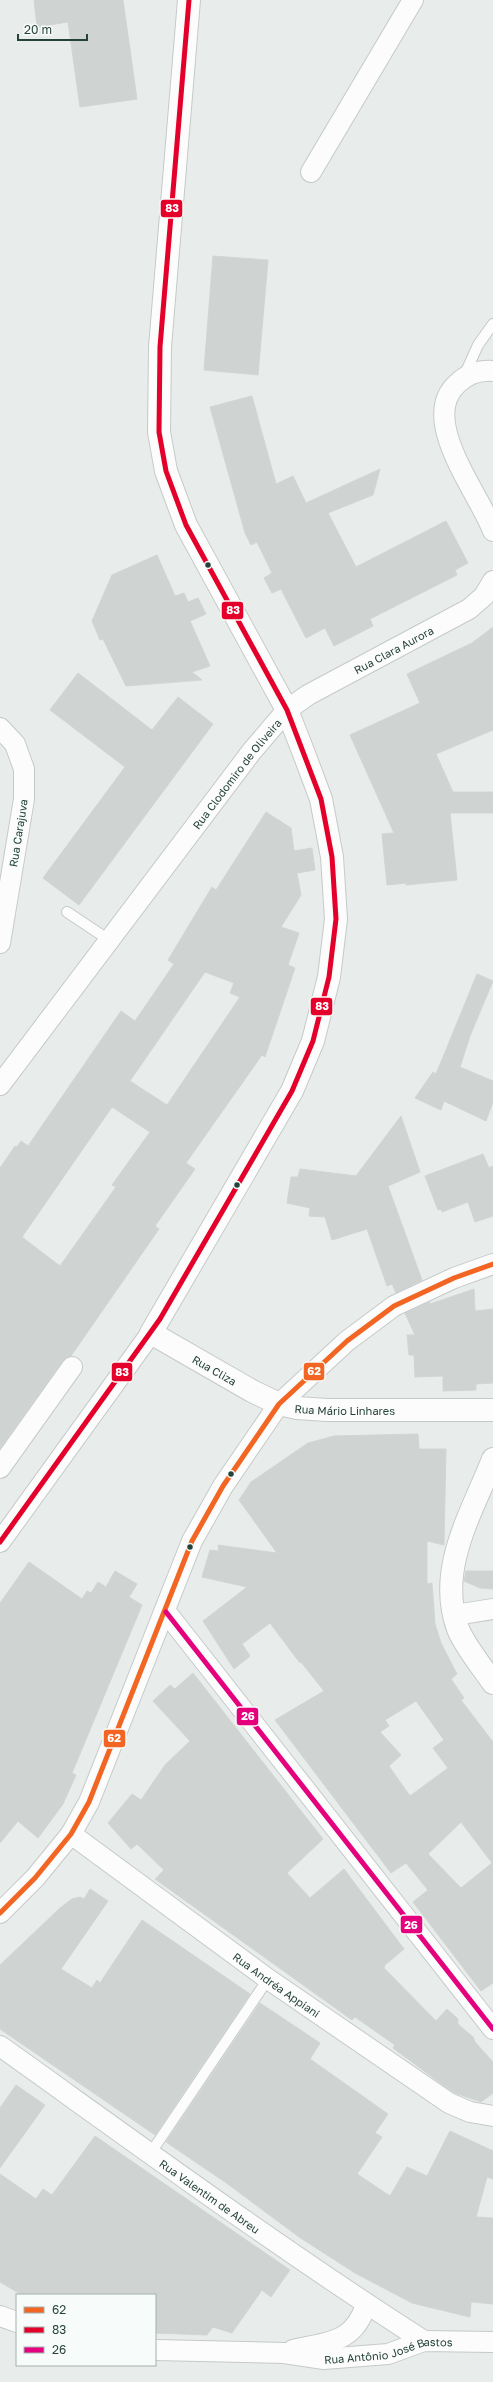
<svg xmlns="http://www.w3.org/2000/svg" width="493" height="2382" viewBox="0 0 493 2382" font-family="'Golos Text',sans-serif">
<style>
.building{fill:#cfd4d2;stroke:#d1d6d4;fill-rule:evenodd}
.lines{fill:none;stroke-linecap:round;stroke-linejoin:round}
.service-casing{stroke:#c5cac8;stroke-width:12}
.minor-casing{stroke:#c5cac8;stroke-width:22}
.tertiary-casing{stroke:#c5cac8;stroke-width:24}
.service{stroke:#fcfcfc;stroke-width:10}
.minor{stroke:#fcfcfc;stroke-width:20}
.tertiary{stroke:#fcfcfc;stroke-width:22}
.bus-1-casing{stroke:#f7fbf9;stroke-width:8}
.bus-2-casing{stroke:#f7fbf9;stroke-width:8}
.bus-3-casing{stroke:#f7fbf9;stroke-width:8}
.bus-1{stroke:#f26522;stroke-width:5}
.bus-2{stroke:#e4002b;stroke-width:5}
.bus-3{stroke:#e5007d;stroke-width:5}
.bus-dot{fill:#24423a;stroke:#f7fbf9;stroke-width:1.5}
.labels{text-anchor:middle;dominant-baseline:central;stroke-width:3;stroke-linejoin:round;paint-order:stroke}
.street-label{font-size:11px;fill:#24423a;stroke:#f7fbf9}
.line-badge{stroke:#f7fbf9;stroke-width:1.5}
.badge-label{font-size:11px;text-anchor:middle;font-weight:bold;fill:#fff}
</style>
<rect width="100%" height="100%" fill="#e8edeb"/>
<!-- building -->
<g class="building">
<path d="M34 0H123L137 99 80 107 68 22 37 27Z"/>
<path d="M213 256 268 260 258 375 204 370Z"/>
<path d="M252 396 276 484 293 476 306 503 380 469 373 495 328 513 356 567 446 521 468 563 455 570 457 575 370 619 373 626 334 646 325 628 306 638 281 589 272 593 264 578 272 573 257 542 251 545 245 533 210 407Z"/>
<path d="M157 555 175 596 184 593 188 602 198 598 206 614 190 621 210 666 192 672 202 680 126 686 103 639 100 640 92 621 112 575Z"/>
<path d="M493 627V730L436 754 453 792H493V813H450L457 880 406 885V883L387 885 382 834 394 833 350 735 420 703 407 674 472 643Z"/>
<path d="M78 673 152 730 178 697 213 724 79 905 43 878 125 767 50 710Z"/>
<path d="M266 812 291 828 294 851 312 848 315 870 297 873 301 895 281 927 299 933 288 965 295 968 265 1057 262 1055 186 1163 195 1169 155 1226 159 1229 71 1356 63 1360 0 1448V1168L15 1146 17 1147 21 1141 28 1146 121 1011 135 1021 174 964 168 960 212 887 216 890ZM205 972 234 983 230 993 240 997 167 1105 130 1081ZM112 1107 150 1132 112 1185 116 1187 60 1266 22 1237Z"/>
<path d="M477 974 493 981 470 1036 460 1067 493 1081V1102L486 1121 444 1101 441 1110 415 1098 433 1072 436 1074Z"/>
<path d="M401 1116 420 1172 388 1186 422 1280 396 1293 392 1284 387 1286 367 1229 332 1240 325 1217 309 1216 310 1208 287 1203 291 1177H298L300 1169 356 1176Z"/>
<path d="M483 1154 489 1168 493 1166V1216L475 1222 468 1202 442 1212 441 1209 438 1210 425 1176Z"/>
<path d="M474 1289 475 1311 493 1309V1383L476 1384V1390L443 1391V1376L415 1377 414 1355H409L407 1335H415L405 1313 430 1302V1304Z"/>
<path d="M418 1434 419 1449H446L444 1545 427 1541V1584L432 1583 435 1624 441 1643 457 1674 451 1679 464 1698 461 1700 493 1742V1983L481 1991 413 1902 428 1890 406 1863 391 1873 275 1720 324 1691 301 1662 300 1663 270 1623 242 1644 250 1656 234 1669 203 1621 247 1587 202 1577 210 1550 219 1551 218 1545 277 1553 239 1500 251 1482 308 1443 334 1436ZM416 1701 444 1740 433 1748 448 1768 410 1796 389 1766 401 1755 380 1732 389 1726 385 1720ZM461 1822 492 1863 461 1888 428 1854Z"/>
<path d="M29 1562 82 1599 87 1591 91 1593 98 1582 106 1587 115 1571 137 1584 129 1597 142 1605 72 1773 76 1775 63 1804 38 1838 18 1821 0 1843V1603Z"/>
<path d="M466 1571H493V1589L480 1588 464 1581Z"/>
<path d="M193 1673 323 1839 287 1873 310 1898 344 1869 404 1949 385 1965 384 1968 436 2021 447 2009 458 2019V2024L473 2037 475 2042 493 2062V2093L481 2102 455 2093 443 2085 393 2048 395 2045 355 2017 352 2020 155 1879 164 1870 137 1844 131 1849 108 1823 132 1794 141 1800 165 1765 190 1741 153 1701 170 1685 175 1689Z"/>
<path d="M90 1889 108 1901 61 1969 92 1988 97 1980 100 1983 142 1920 250 1994 155 2135 0 2029V1965L60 1908 72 1899 80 1897 84 1899Z"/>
<path d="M260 2003 320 2043 310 2059 388 2114 375 2133 382 2137 357 2174 390 2196 407 2167 427 2176 450 2131 493 2151V2179L487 2177 476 2217 493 2218V2304L471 2302 470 2317 412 2303 355 2273 299 2237 225 2182 166 2142Z"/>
<path d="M16 2085 45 2105 0 2168V2108Z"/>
<path d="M95 2136 290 2270 271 2297 262 2290 232 2333 213 2327 207 2335 155 2333V2295H22L0 2282V2174L36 2199 43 2189 52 2195Z"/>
</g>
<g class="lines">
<!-- service casing -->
<g class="service-casing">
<g id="service">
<path d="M464 376 478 345 493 324"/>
<path d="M67 912 109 940"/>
<path d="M150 2154 268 1979"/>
</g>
</g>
<!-- minor casing -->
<g class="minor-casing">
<g id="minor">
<path d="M311 172 413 0"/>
<path d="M493 371C479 370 467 374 457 384 418 419 479 493 493 531"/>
<path d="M0 728 15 744 24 769V799L0 943"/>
<path id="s1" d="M0 1085 252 751 287 710 308 695 469 609 484 596 493 581"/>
<path d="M0 1468 72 1367"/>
<path d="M0 1542 151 1333"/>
<path d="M166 1612 493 2029"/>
<path d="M455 1615 493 1609"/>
<path id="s2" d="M71 1834 268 1979 449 2103 470 2112 493 2116"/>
<path d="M0 1913 35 1878 71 1834 89 1802 192 1541 223 1486 279 1404 347 1341 394 1306 454 1278 493 1264"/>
<path id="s3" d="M0 2046C140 2146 279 2248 424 2341"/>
<path d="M0 2316 17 2322"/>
<path id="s4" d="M155 2350 284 2353 324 2359 388 2354 424 2341 493 2342"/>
<path d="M293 2350C328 2342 355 2343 366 2304"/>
</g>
</g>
<!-- tertiary casing -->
<g class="tertiary-casing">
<g id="tertiary">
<path id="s5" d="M189 0 160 347 159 432 166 471 186 525 287 710 303 751 321 799 332 857 336 919 329 977 313 1041 292 1091 151 1333 252 1391 279 1404 297 1408 327 1410H493"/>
<path d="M493 1459C472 1513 436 1569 458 1629 466 1648 481 1665 493 1683"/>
</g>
</g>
<!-- service -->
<use href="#service" class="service"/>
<!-- minor -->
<use href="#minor" class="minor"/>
<!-- tertiary -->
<use href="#tertiary" class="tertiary"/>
<!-- bus-1 casing -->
<g class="bus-1-casing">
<path id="bus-1" d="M0 1913 35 1878 71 1834 89 1802 192 1541 223 1486 279 1404 347 1341 394 1306 454 1278 493 1264"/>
</g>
<!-- bus-2 casing -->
<g class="bus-2-casing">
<path id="bus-2" d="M0 1542 160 1319 292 1091 313 1041 329 977 336 919 332 857 321 799 287 710 186 525 166 471 159 432 160 347 189 0"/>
</g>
<!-- bus-3 casing -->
<g class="bus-3-casing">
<path id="bus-3" d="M166 1612 493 2029"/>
</g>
<!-- bus-1 -->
<use href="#bus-1" class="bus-1"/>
<!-- bus-2 -->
<use href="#bus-2" class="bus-2"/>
<!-- bus-3 -->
<use href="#bus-3" class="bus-3"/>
</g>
<!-- markers -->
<g class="bus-dot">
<circle cx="208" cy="565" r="3.5"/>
<circle cx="237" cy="1185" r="3.5"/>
<circle cx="231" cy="1474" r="3.5"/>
<circle cx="190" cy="1547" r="3.5"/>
</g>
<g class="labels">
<!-- street labels -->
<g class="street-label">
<text stroke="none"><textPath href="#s1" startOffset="595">Rua Clara Aurora</textPath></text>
<text stroke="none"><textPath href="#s1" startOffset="391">Rua Clodomiro de Oliveira</textPath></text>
<text transform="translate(18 833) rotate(-81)">Rua Carajuva</text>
<text stroke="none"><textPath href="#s5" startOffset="1490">Rua Cliza</textPath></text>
<text stroke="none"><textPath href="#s5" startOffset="1629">Rua Mário Linhares</textPath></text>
<text stroke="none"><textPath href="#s2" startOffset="255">Rua Andréa Appiani</textPath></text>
<text stroke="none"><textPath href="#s3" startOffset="258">Rua Valentim de Abreu</textPath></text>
<text stroke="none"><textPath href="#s4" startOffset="235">Rua Antônio José Bastos</textPath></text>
</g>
</g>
<g class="line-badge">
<rect x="160" y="199" width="23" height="19" rx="4" fill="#e4002b"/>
<rect x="221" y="601" width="23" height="19" rx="4" fill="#e4002b"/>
<rect x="310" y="997" width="23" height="19" rx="4" fill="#e4002b"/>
<rect x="303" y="1362" width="22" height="19" rx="4" fill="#f26522"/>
<rect x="111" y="1362" width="22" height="20" rx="4" fill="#e4002b"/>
<rect x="236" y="1707" width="23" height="19" rx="4" fill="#e5007d"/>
<rect x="103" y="1729" width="23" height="19" rx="4" fill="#f26522"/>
<rect x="400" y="1915" width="23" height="19" rx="4" fill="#e5007d"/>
</g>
<g class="badge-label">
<text x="172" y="212">83</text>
<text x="233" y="614">83</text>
<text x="322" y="1010">83</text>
<text x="314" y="1375">62</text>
<text x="122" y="1376">83</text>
<text x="248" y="1720">26</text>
<text x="114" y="1742">62</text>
<text x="411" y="1929">26</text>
</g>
<!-- legend -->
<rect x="16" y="2294" width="140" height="72" fill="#f7fbf9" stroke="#a3b1ad"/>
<rect x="24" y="2307" width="20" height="6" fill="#f26522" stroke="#a3b1ad"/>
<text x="52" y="2314" font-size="12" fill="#24423a">62</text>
<rect x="24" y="2327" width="20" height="6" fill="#e4002b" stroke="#a3b1ad"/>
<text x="52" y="2334" font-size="12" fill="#24423a">83</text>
<rect x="24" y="2347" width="20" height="6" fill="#e5007d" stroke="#a3b1ad"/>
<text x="52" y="2354" font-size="12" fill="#24423a">26</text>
<!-- scale -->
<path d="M18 34v6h69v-6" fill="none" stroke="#24423a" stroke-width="2"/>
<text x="24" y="34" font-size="12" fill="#24423a" stroke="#f7fbf9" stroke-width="3" paint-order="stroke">20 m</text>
</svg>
